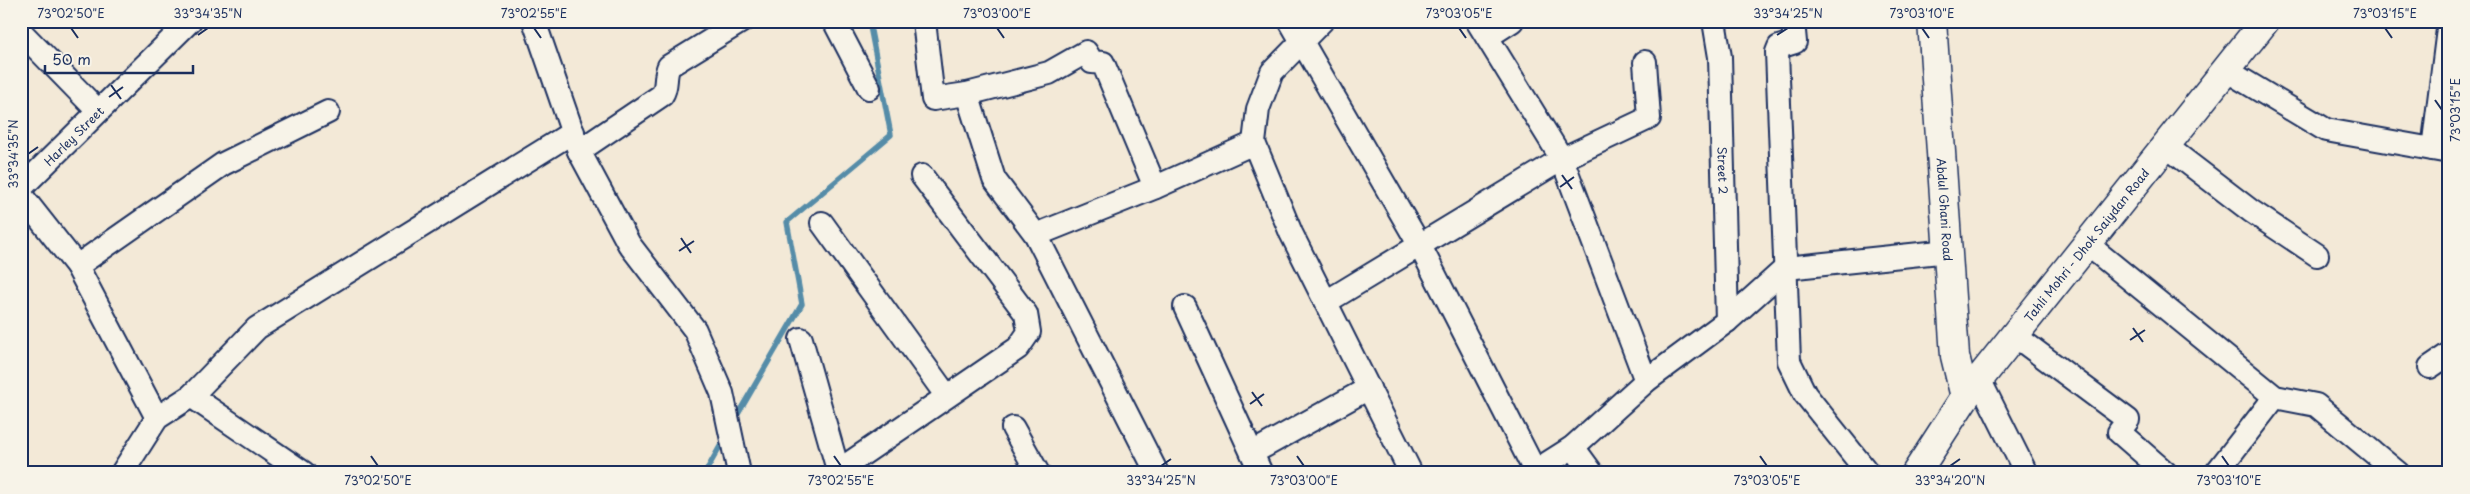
<svg xmlns="http://www.w3.org/2000/svg" width="2470" height="494" viewBox="0 0 2470 494" font-family="'Playpen Sans',sans-serif">
<style>
.lines{fill:none;stroke-linecap:round;stroke-linejoin:round}
.stream{stroke:#558ca8;stroke-width:5.5}
.street-casing{stroke:#1b2f5e;stroke-width:26}
.secondary-casing{stroke:#1b2f5e;stroke-width:31}
.street{stroke:#f7f3e8;stroke-width:22}
.secondary{stroke:#f7f3e8;stroke-width:28}
.ticks{fill:none;stroke:#1b2f5e;stroke-width:2}
.labels{text-anchor:middle;dominant-baseline:central;stroke-width:4.5;stroke-linejoin:round;paint-order:stroke}
.street-label{font-size:12px;fill:#1b2f5e;stroke:#f7f3e8}
.neatline{fill:none;stroke:#1b2f5e;stroke-width:2}
.ticks-label{font-size:12px;text-anchor:middle;fill:#1b2f5e}
</style>
<rect width="100%" height="100%" fill="#f3e9d7"/>
<filter id="ink" filterUnits="userSpaceOnUse"><feTurbulence type="fractalNoise" baseFrequency=".02" numOctaves="2"/><feDisplacementMap in="SourceGraphic" scale="10" xChannelSelector="R" yChannelSelector="G"/><feConvolveMatrix kernelMatrix="1 2 1 2 8 2 1 2 1" color-interpolation-filters="sRGB"/></filter>
<g filter="url(#ink)">
<g class="lines">
<!-- stream -->
<g class="stream">
<path d="M735 419 802 304 787 222 891 135 869 21"/>
<path d="M705 473 723 441"/>
</g>
<!-- street casing -->
<g class="street-casing">
<g id="street">
<path d="M534 21 579 151 629 244 695 330 722 393 739 473"/>
<path d="M834 21 869 88"/>
<path d="M924 21 933 99 967 94 1049 73 1086 52 1092 62 1103 63 1155 187"/>
<path d="M1290 21 1419 244 1535 471"/>
<path d="M1322 21 1272 72 1258 109 1254 143 1291 233 1411 473"/>
<path d="M1477 21 1562 159 1646 381"/>
<path id="s1" d="M1714 21 1720 57 1727 321"/>
<path d="M1793 21 1795 42 1779 47 1777 52 1789 361 1805 394 1868 473"/>
<path d="M21 32 98 111"/>
<path d="M1487 37 1512 21"/>
<path d="M2226 70 2326 130 2449 152"/>
<path d="M967 94 994 179 1036 235 1157 473"/>
<path d="M2166 146 2251 211 2317 255"/>
<path d="M2433 149 2449 21"/>
<path d="M579 151 662 95C668 86 664 76 669 66L742 21"/>
<path id="s2" d="M21 188 190 21"/>
<path d="M21 195 77 266 157 418"/>
<path d="M822 223 946 395"/>
<path d="M1036 235 1156 187 1254 143"/>
<path d="M2087 244 2275 397 2316 405 2398 473"/>
<path d="M77 266 223 164 328 112"/>
<path d="M1326 302 1562 159 1649 118 1645 62"/>
<path d="M1185 307 1261 473"/>
<path d="M2014 335 2128 420 2119 432 2166 473"/>
<path d="M801 339 838 470"/>
<path d="M2430 367 2449 354"/>
<path d="M1979 379 2026 473"/>
<path d="M191 396 304 473"/>
<path d="M1013 428 1038 473"/>
<path d="M1573 447 1592 473"/>
<path d="M1252 453 1369 388"/>
<path d="M122 473 157 418 191 396 257 328 573 132"/>
<path d="M835 473 1018 348 1029 332 1026 314 922 176"/>
<path d="M1532 473 1573 447 1646 381 1727 321 1786 268 1949 251"/>
<path d="M2216 473 2275 397"/>
</g>
</g>
<!-- secondary casing -->
<g class="secondary-casing">
<g id="secondary">
<path id="s3" d="M1932 21 1955 356 1965 397"/>
<path id="s4" d="M1916 473 1965 397 2265 21"/>
</g>
</g>
<!-- street -->
<use href="#street" class="street"/>
<!-- secondary -->
<use href="#secondary" class="secondary"/>
</g>
</g>
<!-- ticks -->
<path class="ticks" d="M71 28 78 38M534 28 541 38M997 28 1004 38M1459 28 1466 38M1922 28 1929 38M2385 28 2392 38M198 35 208 28M1777 35 1788 28M111 85 121 99M109 97 123 87M2435 100 2442 110M28 154 38 147M1562 175 1572 189M1560 187 1574 177M681 238 691 253M679 251 694 241M2133 328 2143 342M2130 340 2145 330M1252 392 1262 406M1250 404 1264 394M371 456 378 466M834 456 841 466M1297 456 1304 466M1760 456 1767 466M2222 456 2229 466M1161 466 1171 459M1950 466 1960 459"/>
<g class="labels">
<!-- street labels -->
<g class="street-label">
<text stroke="none"><textPath href="#s2" startOffset="74">Harley Street</textPath></text>
<text stroke="none"><textPath href="#s1" startOffset="150">Street 2</textPath></text>
<text stroke="none"><textPath href="#s3" startOffset="189">Abdul Ghani Road</textPath></text>
<text stroke="none"><textPath href="#s4" startOffset="285">Tahli Mohri - Dhok Saiydan Road</textPath></text>
</g>
</g>
<!-- margin -->
<rect width="2470" height="494" fill="none" stroke="#f7f3e8" stroke-width="55"/>
<!-- scale -->
<path d="M45 65v8h148v-8" fill="none" stroke="#1b2f5e" stroke-width="2.5"/>
<text x="52" y="65" font-size="15" fill="#1b2f5e" stroke="#f7f3e8" stroke-width="4" paint-order="stroke">50 m</text>
<rect x="28" y="28" width="2414" height="438" class="neatline"/>
<g class="ticks-label">
<text x="71" y="18">73°02'50"E</text>
<text x="208" y="18">33°34'35"N</text>
<text x="534" y="18">73°02'55"E</text>
<text x="997" y="18">73°03'00"E</text>
<text x="1459" y="18">73°03'05"E</text>
<text x="1788" y="18">33°34'25"N</text>
<text x="1922" y="18">73°03'10"E</text>
<text x="2385" y="18">73°03'15"E</text>
<text transform="translate(2456 110) rotate(-90)" y="4">73°03'15"E</text>
<text transform="translate(14 154) rotate(-90)" y="4">33°34'35"N</text>
<text x="378" y="485">73°02'50"E</text>
<text x="841" y="485">73°02'55"E</text>
<text x="1161" y="485">33°34'25"N</text>
<text x="1304" y="485">73°03'00"E</text>
<text x="1767" y="485">73°03'05"E</text>
<text x="1950" y="485">33°34'20"N</text>
<text x="2229" y="485">73°03'10"E</text>
</g>
</svg>
